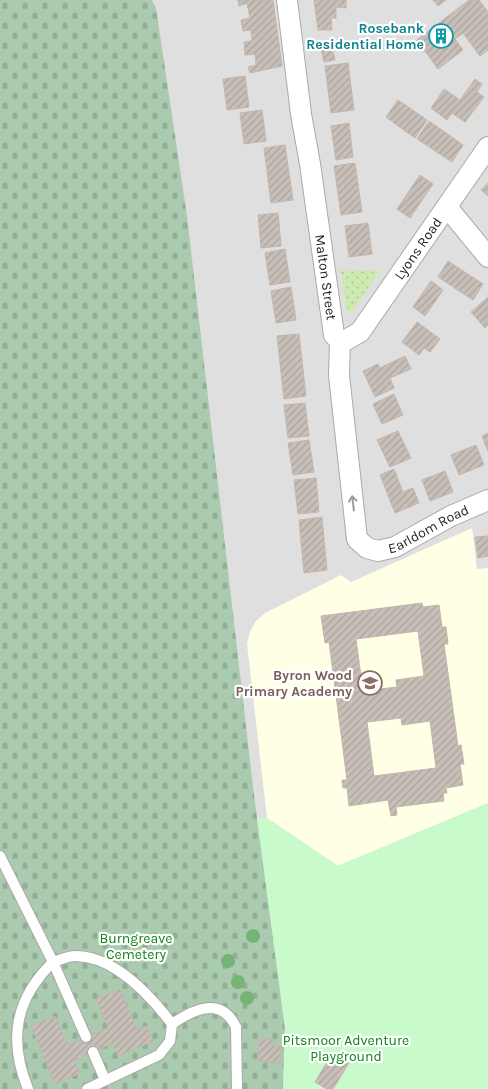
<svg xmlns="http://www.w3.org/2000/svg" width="488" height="1089" viewBox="0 0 488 1089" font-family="Karla,sans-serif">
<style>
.residential{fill:#e0dfdf}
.education{fill:#ffffe5}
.grass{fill:url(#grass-dots)}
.cemetery{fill:url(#cemetery-stones)}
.park{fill:#c8facc}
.building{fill:url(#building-hatch);stroke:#c4b6ab;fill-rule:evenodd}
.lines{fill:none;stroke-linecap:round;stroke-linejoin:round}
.lane-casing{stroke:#a9a9a9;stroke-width:12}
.street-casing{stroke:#a9a9a9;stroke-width:22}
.lane{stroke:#fff;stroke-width:10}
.street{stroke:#fff;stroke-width:20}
.tree{fill:#74b475}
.oneway{stroke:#9c9c9c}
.labels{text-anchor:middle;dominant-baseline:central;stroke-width:4.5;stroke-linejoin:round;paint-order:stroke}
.culture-label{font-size:14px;font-weight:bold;fill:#0d838f;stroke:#fff;text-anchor:end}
.street-label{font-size:14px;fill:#222;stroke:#fff}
.education-label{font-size:14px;font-weight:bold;fill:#785e54;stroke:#fff;text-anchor:end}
.park-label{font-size:14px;fill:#0c8416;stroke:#fff}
</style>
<defs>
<pattern id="grass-dots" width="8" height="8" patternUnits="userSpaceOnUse" patternTransform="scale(1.25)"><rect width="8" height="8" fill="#cdebb0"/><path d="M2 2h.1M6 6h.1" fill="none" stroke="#b0c997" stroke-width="1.8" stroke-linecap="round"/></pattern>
<pattern id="cemetery-stones" width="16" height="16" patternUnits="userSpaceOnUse" patternTransform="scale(1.25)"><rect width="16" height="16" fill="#aacbaf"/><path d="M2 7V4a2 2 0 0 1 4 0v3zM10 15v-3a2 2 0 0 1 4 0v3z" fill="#92ae96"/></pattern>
<pattern id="building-hatch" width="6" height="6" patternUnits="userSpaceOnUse" patternTransform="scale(1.25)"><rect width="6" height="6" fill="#c7bfb8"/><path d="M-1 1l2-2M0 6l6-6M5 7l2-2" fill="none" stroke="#aba49e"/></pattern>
</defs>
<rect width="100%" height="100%" fill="#f2efe9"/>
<!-- residential -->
<rect class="residential" x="0" y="0" width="488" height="1089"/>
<!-- education -->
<path class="education" d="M472 528 477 569 488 568V803L338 866 267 818 247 644 250 632 256 621 265 613 341 575 351 582Z"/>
<!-- grass -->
<path class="grass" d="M380 270 354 310 347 312 341 271Z"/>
<!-- cemetery -->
<path class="cemetery" d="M0 0H152L156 8 187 216 254 795 285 1028 283 1089H0Z"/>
<!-- park -->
<path class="park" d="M488 803V1089H283L285 1028 257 818H267L338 866Z"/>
<!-- building -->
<g class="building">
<path d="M238 0H273L282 66 250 73 248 67 256 65 255 54 245 55 244 42 252 41 251 30 243 31 241 20 250 18 247 3 239 6Z"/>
<path d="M314 0H346V8L336 7V18H331L332 30H318Z"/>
<path d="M433 0H446L438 6Z"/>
<path d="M469 0H479L488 12V50L480 56 463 33 455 39 463 50 438 69 417 40Z"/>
<path d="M331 42 335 60 324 62 320 45Z"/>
<path d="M348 63 354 110 331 113 325 66Z"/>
<path d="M245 76 249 107 227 110 223 79Z"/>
<path d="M475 79 482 84 477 92 484 97 465 122 452 113 447 120 431 108 444 89 460 100Z"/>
<path d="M398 100 427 120 415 138 386 117Z"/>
<path d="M262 110 266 141 244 144 240 113Z"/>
<path d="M429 121 463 145 452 162 417 139Z"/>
<path d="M349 123 353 157 336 160 331 126Z"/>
<path d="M285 145 293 200 271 203 264 148Z"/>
<path d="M355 163 362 212 341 215 334 166Z"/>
<path d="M420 175 433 184 410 218 397 209Z"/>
<path d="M488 183V196L481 190Z"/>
<path d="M278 213 281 246 261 248 258 215Z"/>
<path d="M368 223 372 254 349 257 345 226Z"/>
<path d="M285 249 290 282 270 285 265 253Z"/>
<path d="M448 261 483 284 473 300 438 277Z"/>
<path d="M431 281 443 290 425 316 413 307Z"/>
<path d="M291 287 296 320 276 323 271 291Z"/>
<path d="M488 297V325L485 328 471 312Z"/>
<path d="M417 322 440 339 430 352 424 348 419 355 402 342Z"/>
<path d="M299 334 306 396 284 399 277 336Z"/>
<path d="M405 356 411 369 390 378 394 388 375 397 363 371 378 364 380 368Z"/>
<path d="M394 394 403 415 382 424 373 404Z"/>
<path d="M305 403 309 436 288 438 284 405Z"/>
<path d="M398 431 411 458 390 467 377 440Z"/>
<path d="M488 433V451L482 436Z"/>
<path d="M309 440 314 472 293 475 288 443Z"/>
<path d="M476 445 484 465 459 475 451 455Z"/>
<path d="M394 469 403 492 413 488 419 503 395 513 380 475Z"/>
<path d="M445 471 453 492 430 501 422 480Z"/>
<path d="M316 478 319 512 298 514 294 480Z"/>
<path d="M322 517 327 570 304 573 299 520Z"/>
<path d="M488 536V556L478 558 475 537Z"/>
<path d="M422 603 423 607 439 605 442 627H446L448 644H444L458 746 461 745 464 764H460L463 785 446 788 447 793H443L444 801 396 807 397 815 391 816 388 800 349 806 347 788H343L342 780H347L329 642 325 643 321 616ZM418 631 424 676 396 680 397 687 363 691 356 639ZM401 718 402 725 430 721 436 768 374 776 367 722Z"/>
<path d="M120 989 137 1030 147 1026 153 1041 118 1056 113 1043 74 1060 80 1073 55 1084 31 1026 55 1016 68 1045 108 1028 96 999Z"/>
<path d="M259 1039H272V1046L281 1047 280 1063 258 1061Z"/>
<path d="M333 1052 349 1063 333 1089H327L315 1082Z"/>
</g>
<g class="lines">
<!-- lane casing -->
<g class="lane-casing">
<g id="lane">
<path d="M0 856 53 962C15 999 8 1040 28 1089"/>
<path d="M172 1024C194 1009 221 996 236 1027L237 1089"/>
<path d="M86 1037 53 962C60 960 68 956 75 956 115 956 150 995 172 1024L170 1041 159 1055 87 1089"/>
<path d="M93 1052 105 1080"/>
</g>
</g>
<!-- street casing -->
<g class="street-casing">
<g id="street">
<path id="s1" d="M287 0 301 114 310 164 334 335 340 341 339 375 357 539 367 548 378 551 395 547 451 516 488 500"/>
<path d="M447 207 488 257"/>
<path id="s2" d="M340 341 346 340 360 332 488 147"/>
</g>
</g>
<!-- lane -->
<use href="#lane" class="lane"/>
<!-- street -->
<use href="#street" class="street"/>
</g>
<!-- trees -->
<g class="tree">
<circle cx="253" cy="936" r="7"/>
<circle cx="228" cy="961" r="7"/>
<circle cx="238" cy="982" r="7"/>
<circle cx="247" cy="998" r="7"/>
</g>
<!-- one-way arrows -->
<defs><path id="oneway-shaft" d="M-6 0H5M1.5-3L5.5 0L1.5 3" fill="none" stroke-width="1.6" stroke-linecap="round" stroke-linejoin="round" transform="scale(1.25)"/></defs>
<use class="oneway" href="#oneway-shaft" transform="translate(353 503) rotate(-97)"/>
<!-- icons -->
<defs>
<g id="building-ring" transform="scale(1.25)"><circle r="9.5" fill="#fff" stroke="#0f9aa8" stroke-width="1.5"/><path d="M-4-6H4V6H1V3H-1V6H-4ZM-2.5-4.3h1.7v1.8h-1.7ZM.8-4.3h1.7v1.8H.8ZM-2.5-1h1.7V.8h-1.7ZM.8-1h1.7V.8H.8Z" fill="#0f9aa8"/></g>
<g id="school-ring" transform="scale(1.25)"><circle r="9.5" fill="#fff" stroke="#8d6e63" stroke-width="1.5"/><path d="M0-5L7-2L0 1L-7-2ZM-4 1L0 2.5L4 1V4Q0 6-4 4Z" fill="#8d6e63"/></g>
</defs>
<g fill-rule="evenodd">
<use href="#building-ring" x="441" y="36"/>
<use href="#school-ring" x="370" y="683"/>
</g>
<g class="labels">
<!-- culture labels -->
<g class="culture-label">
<text x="424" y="28">Rosebank<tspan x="424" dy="16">Residential Home</tspan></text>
</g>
<!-- street labels -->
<g class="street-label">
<text stroke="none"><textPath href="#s2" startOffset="124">Lyons Road</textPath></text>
<text stroke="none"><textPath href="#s1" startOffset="280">Malton Street</textPath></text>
<text stroke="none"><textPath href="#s1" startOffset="626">Earldom Road</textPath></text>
</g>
<!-- education labels -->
<g class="education-label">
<text x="352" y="675">Byron Wood<tspan x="352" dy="16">Primary Academy</tspan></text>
</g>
<!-- park labels -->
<g class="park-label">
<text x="136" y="938">Burngreave<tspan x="136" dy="16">Cemetery</tspan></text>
<text x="346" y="1040">Pitsmoor Adventure<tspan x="346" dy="16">Playground</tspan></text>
</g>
</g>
</svg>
